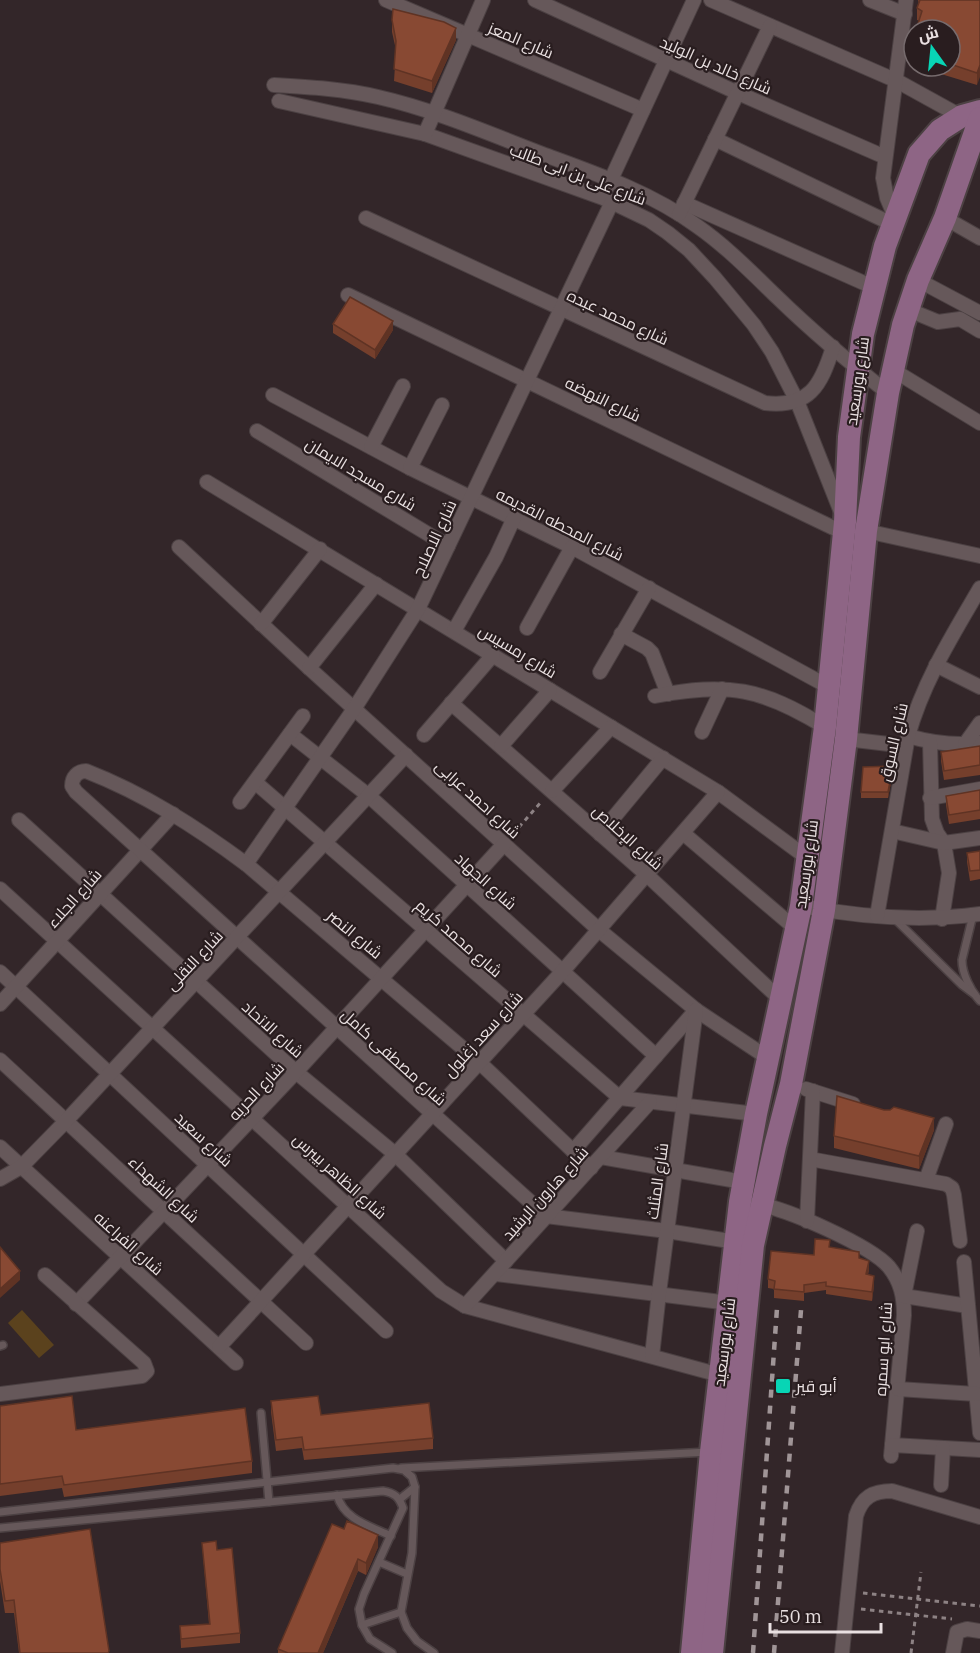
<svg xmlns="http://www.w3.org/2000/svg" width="980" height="1653" viewBox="0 0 980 1653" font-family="'IBM Plex Serif',Cairo,serif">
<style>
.green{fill:#5b421d}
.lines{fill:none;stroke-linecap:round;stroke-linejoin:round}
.service-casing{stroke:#4c4143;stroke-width:10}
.minor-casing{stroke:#4c4143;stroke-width:16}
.primary-casing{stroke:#4c4143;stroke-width:26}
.path{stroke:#8d8284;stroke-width:3;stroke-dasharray:4.5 4.5;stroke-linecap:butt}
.service{stroke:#66585a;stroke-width:7}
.minor{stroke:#66585a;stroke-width:14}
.primary{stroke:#8e6585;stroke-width:22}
.rail{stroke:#a09597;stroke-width:4.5;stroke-dasharray:8 8;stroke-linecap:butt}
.wall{fill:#753f2c}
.shaded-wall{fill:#5f3324}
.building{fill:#884933;stroke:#5f3324;stroke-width:1.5}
.poi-dot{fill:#08d5b5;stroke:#291d1f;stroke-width:2}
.labels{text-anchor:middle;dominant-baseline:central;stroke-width:4.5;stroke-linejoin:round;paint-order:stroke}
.street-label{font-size:16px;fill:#e9e0e1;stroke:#291d1f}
.poi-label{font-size:16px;fill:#e9e0e1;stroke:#291d1f;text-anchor:start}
</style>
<rect width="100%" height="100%" fill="#332629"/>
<!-- green -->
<path class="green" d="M22 1310 54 1345 39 1358 8 1323Z"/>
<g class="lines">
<!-- service casing -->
<g class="service-casing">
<g id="service">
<path d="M973 915 962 960C962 974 971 991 980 1001"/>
<path d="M895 919 962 985 974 994"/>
<path d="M0 1346 3 1345"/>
<path d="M261 1413 269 1502"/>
<path d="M401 1468 708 1452"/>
<path d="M337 1495C344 1520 370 1526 391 1536"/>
<path d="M400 1499 415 1487"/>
<path d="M0 1512 393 1468 404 1470 412 1477 415 1487 412 1553 401 1612 407 1628 417 1641 434 1653"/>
<path d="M0 1528 383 1491C395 1493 399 1497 403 1508L364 1594 359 1609 362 1625 370 1639 392 1653"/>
<path d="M379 1562 407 1574"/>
<path d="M362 1625 401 1612"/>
</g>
</g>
<!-- minor casing -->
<g class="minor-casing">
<g id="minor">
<path d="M386 0 643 110"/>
<path d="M535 0 738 93 885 157"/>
<path d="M711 0 897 81 964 118"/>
<path d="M870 0 905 14"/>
<path d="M274 85C309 87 344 89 378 97 435 110 490 134 545 155 597 174 652 193 697 226 727 247 752 273 778 298 813 332 850 363 888 393"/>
<path d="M279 101 425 134 603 198 649 220 668 233 689 250 715 278 754 325 772 352 797 401 841 512"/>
<path d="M425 134 483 0"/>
<path d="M715 139 892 224"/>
<path d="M608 186 694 0"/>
<path d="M684 203 873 287"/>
<path d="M679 214 770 26"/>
<path d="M895 217 887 198 883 178 906 0"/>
<path d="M366 218 765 403C809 408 821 386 833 347"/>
<path d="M945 218 980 238"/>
<path d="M918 280 980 313"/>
<path d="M348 295 844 533"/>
<path d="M909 310 938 322 960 319 980 331"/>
<path d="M893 370 980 423"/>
<path d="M273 395 410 468 572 547 829 687"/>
<path d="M257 431 448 546"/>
<path d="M371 447 403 386"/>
<path d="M410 468 442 405"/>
<path d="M207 482 718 792 806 857"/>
<path d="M866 531 980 556"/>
<path d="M179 547 309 668 599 930 696 1010 768 1058"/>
<path d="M261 624 320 549"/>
<path d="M527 628 572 547"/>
<path d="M454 631 496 557 514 518"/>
<path d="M621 634 647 648 652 653 668 694"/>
<path d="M936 665 980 687"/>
<path d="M309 668 376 584"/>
<path d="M600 672 649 588"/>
<path d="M655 696C728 682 762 688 825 727"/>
<path d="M451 703 647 875 780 999"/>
<path d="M702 732 722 689"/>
<path d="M290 734 369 796 656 1056"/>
<path d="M424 735 493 655"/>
<path d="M908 736C932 743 954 746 980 743"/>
<path d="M846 739 906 746"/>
<path d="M930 742 932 819 937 833 944 843 949 873 942 919"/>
<path d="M965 744 980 723"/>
<path d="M501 746 550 690"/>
<path d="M255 782 620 1098 756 1114"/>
<path d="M552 791 611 727"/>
<path d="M930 798 980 789"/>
<path d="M240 802 303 716"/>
<path d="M19 820 296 1072 395 1154 506 1261"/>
<path d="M892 831 944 843 980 838"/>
<path d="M683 833 796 929"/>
<path d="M600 834 663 758"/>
<path d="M246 864 354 709 418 609 612 202"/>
<path d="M0 889 441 1291 465 1306 720 1375"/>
<path d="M801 906C859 917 920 922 980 914"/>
<path d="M877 916 908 736C923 682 952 636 980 588"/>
<path d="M0 972 386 1331"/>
<path d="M0 1004 173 814"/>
<path d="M0 1060 306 1343"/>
<path d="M806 1089 853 1104"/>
<path d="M0 1147 236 1363"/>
<path d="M573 1151 696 1010"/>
<path d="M601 1157 743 1182"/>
<path d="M810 1159 946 1184 952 1188 954 1195 960 1241"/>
<path d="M591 1168 479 1062 246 864C196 827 145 794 86 771 78 771 72 777 72 786L76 792 546 1216 667 1231 742 1243"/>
<path d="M0 1179 21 1167 66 1121 406 755"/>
<path d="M926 1180 946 1124"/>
<path d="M756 1204C784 1207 871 1246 889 1267 901 1282 904 1297 904 1315L891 1456"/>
<path d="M807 1221 813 1091"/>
<path d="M917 1231 904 1296 968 1306"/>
<path d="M964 1262 980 1433"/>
<path d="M496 1274 729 1303"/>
<path d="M76 1304 296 1072 504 844"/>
<path d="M465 1306 650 1102"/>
<path d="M219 1347 562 972 718 792"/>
<path d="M652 1356 659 1293 696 1010"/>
<path d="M898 1389 976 1394"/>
<path d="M0 1394 142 1376 147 1371 144 1363 45 1275"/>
<path d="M892 1445 980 1450"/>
<path d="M941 1485 943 1448"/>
<path d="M842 1653 856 1516C862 1497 873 1491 892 1491L980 1517"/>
<path d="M953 1653 957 1632 967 1629 980 1631"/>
</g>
</g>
<!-- primary casing -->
<g class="primary-casing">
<g id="primary">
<path d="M692 1653 711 1452 740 1202 756 1114 801 906 825 727 845 522 849 437 863 334 885 246 919 154 940 130 962 116 980 111"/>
<path d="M712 1653 753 1245 775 1146 791 1084 824 910 846 739 866 531 888 393 903 325 918 280 945 218 980 118"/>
</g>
</g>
<!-- path -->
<g class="path">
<path d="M513 834 542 801"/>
<path d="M863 1593 980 1606"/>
<path d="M861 1609 952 1619"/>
<path d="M911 1653 921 1572"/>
</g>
<!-- service -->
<use href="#service" class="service"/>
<!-- minor -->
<use href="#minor" class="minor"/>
<!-- primary -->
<use href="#primary" class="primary"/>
<!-- rail -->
<g class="rail">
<path d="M753 1653 777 1308"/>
<path d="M774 1653 801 1310"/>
</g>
</g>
<!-- wall -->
<g class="wall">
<path d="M918 0H980L977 85 915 66H950V30L917 20V8L919 4Z"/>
<path d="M392 20 456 40 432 93 394 81 396 50 392 32Z"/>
<path d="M914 37V66L909 64V52Z"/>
<path d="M333 324 393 330 375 359 333 333Z"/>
<path d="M980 746V775L944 780 941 761V752Z"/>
<path d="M893 772 888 798H861V792Z"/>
<path d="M980 790V819L949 824 946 805V796Z"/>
<path d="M980 851V879L970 881 967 862V853Z"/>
<path d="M934 1130 919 1169 834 1148V1136Z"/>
<path d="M830 1247 859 1258 869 1269 868 1275 874 1285 872 1301 826 1294V1290L804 1293V1301L774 1298V1289L768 1288V1279Z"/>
<path d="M271 1401 321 1415 433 1438V1449L304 1460 302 1448 276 1451 271 1412Z"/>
<path d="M0 1406 76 1430 252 1461V1473L64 1497 62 1488 0 1496Z"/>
<path d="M332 1524 378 1547 366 1575 358 1571 323 1653H278V1649Z"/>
<path d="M0 1543 109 1653H19L14 1613H5L0 1581Z"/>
<path d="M202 1543 217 1550 240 1633V1643L181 1648 180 1626 209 1624Z"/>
</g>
<!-- shaded-wall -->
<g class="shaded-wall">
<path d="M456 28V40L432 93V81Z"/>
<path d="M980 65V77L977 85V73Z"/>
<path d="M393 321V330L375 359V350Z"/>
<path d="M893 766V772L888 798V792Z"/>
<path d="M934 1118V1130L919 1169V1156Z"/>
<path d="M869 1261V1269L866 1283V1274Z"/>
<path d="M20 1271V1280L0 1298V1289Z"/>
<path d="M874 1276V1285L872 1301V1292Z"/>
<path d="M378 1535V1547L366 1575V1563Z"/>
<path d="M358 1559V1571L323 1653H318Z"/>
</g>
<!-- building -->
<g class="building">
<path d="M920 0H980V65L977 73 950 64V30H916L922 11 917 8Z"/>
<path d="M393 9 444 22 456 28 432 81 394 69 396 41 392 20Z"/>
<path d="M914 37V54L909 52Z"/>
<path d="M350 297 393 321 375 350 333 324Z"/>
<path d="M980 746V765L944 771 941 752Z"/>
<path d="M893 766 888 792H861L863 767Z"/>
<path d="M980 790V810L949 815 946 796Z"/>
<path d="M980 851V870L970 871 967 853Z"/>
<path d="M837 1096 884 1110H890L894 1107 934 1118 919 1156 834 1136Z"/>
<path d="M815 1239 830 1240 829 1247 859 1252V1258L869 1261 866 1274 874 1276 872 1292 826 1286V1282L804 1285V1292L774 1289 775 1281 768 1279 771 1251 814 1255Z"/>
<path d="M0 1247 20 1271 0 1289Z"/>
<path d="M72 1396 76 1430 245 1408 252 1461 64 1485 62 1476 0 1484V1406Z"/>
<path d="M318 1396 321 1415 429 1403 433 1438 304 1450 302 1437 276 1440 271 1401Z"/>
<path d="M347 1521 378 1535 366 1563 358 1559 318 1653H319H288L278 1649 332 1524 344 1529Z"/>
<path d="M90 1529 109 1651 108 1653H20L14 1600 5 1601 0 1569V1543Z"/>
<path d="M216 1541 217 1550 232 1548 240 1633 181 1639 180 1626 210 1624 202 1543Z"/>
</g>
<!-- markers -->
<rect class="poi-dot" x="775" y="1378" width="16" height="16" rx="3"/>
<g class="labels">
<!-- street labels -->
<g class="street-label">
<text transform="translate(521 40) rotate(23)">شارع المعز</text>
<text transform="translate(716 65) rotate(24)">شارع خالد بن الوليد</text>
<text transform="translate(578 174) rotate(21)">شارع على بن ابى طالب</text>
<text transform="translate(618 317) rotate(25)">شارع محمد عبده</text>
<text transform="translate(857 381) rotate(-82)">شارع بورسعيد</text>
<text transform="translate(603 399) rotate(26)">شارع النهضه</text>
<text transform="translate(361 474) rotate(31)">شارع مسجد الايمان</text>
<text transform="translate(560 524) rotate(27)">شارع المحطه القديمه</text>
<text transform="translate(434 538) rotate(-65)">شارع الاصلاح</text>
<text transform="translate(518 651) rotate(31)">شارع رمسيس</text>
<text transform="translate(893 742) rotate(-77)">شارع السوق</text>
<text transform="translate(478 799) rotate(42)">شارع احمد عرابى</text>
<text transform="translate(628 837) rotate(42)">شارع الإخلاص</text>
<text transform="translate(806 864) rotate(-82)">شارع بورسعيد</text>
<text transform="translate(486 881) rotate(42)">شارع الجهاد</text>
<text transform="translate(74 898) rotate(-48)">شارع الجلاء</text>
<text transform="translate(355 934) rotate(40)">شارع النصر</text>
<text transform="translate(459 938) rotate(41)">شارع محمد كريم</text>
<text transform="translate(194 960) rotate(-47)">شارع النقلى</text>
<text transform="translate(273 1029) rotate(42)">شارع الاتحاد</text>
<text transform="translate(483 1034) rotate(-48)">شارع سعد زغلول</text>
<text transform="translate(394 1057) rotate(42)">شارع مصطفى كامل</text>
<text transform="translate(256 1091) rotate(-47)">شارع الحريه</text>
<text transform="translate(204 1139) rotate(43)">شارع سعيد</text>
<text transform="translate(340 1176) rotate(42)">شارع الظاهر بيبرس</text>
<text transform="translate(657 1181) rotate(-82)">شارع المثلث</text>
<text transform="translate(164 1189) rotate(43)">شارع الشهداء</text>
<text transform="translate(545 1193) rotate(-48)">شارع هارون الرشيد</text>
<text transform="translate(129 1243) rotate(42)">شارع الفراعنه</text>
<text transform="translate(724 1342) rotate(-83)">شارع بورسعيد</text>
<text transform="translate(883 1349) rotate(-86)">شارع ابو سمره</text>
</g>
<!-- poi labels -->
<g class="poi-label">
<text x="796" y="1386">أبو قير</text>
</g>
</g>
<!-- north arrow -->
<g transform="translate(932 48) rotate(345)"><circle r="28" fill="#291d1f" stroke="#766b6d" stroke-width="1.5"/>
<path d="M0-4.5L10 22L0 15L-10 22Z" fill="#08d5b5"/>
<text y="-9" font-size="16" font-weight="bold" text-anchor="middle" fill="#e9e0e1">ش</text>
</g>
<!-- scale -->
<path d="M770 1623v9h111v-9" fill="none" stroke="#e9e0e1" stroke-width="3"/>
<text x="779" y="1623" font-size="18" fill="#e9e0e1" stroke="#291d1f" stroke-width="4.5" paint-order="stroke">50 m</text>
</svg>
